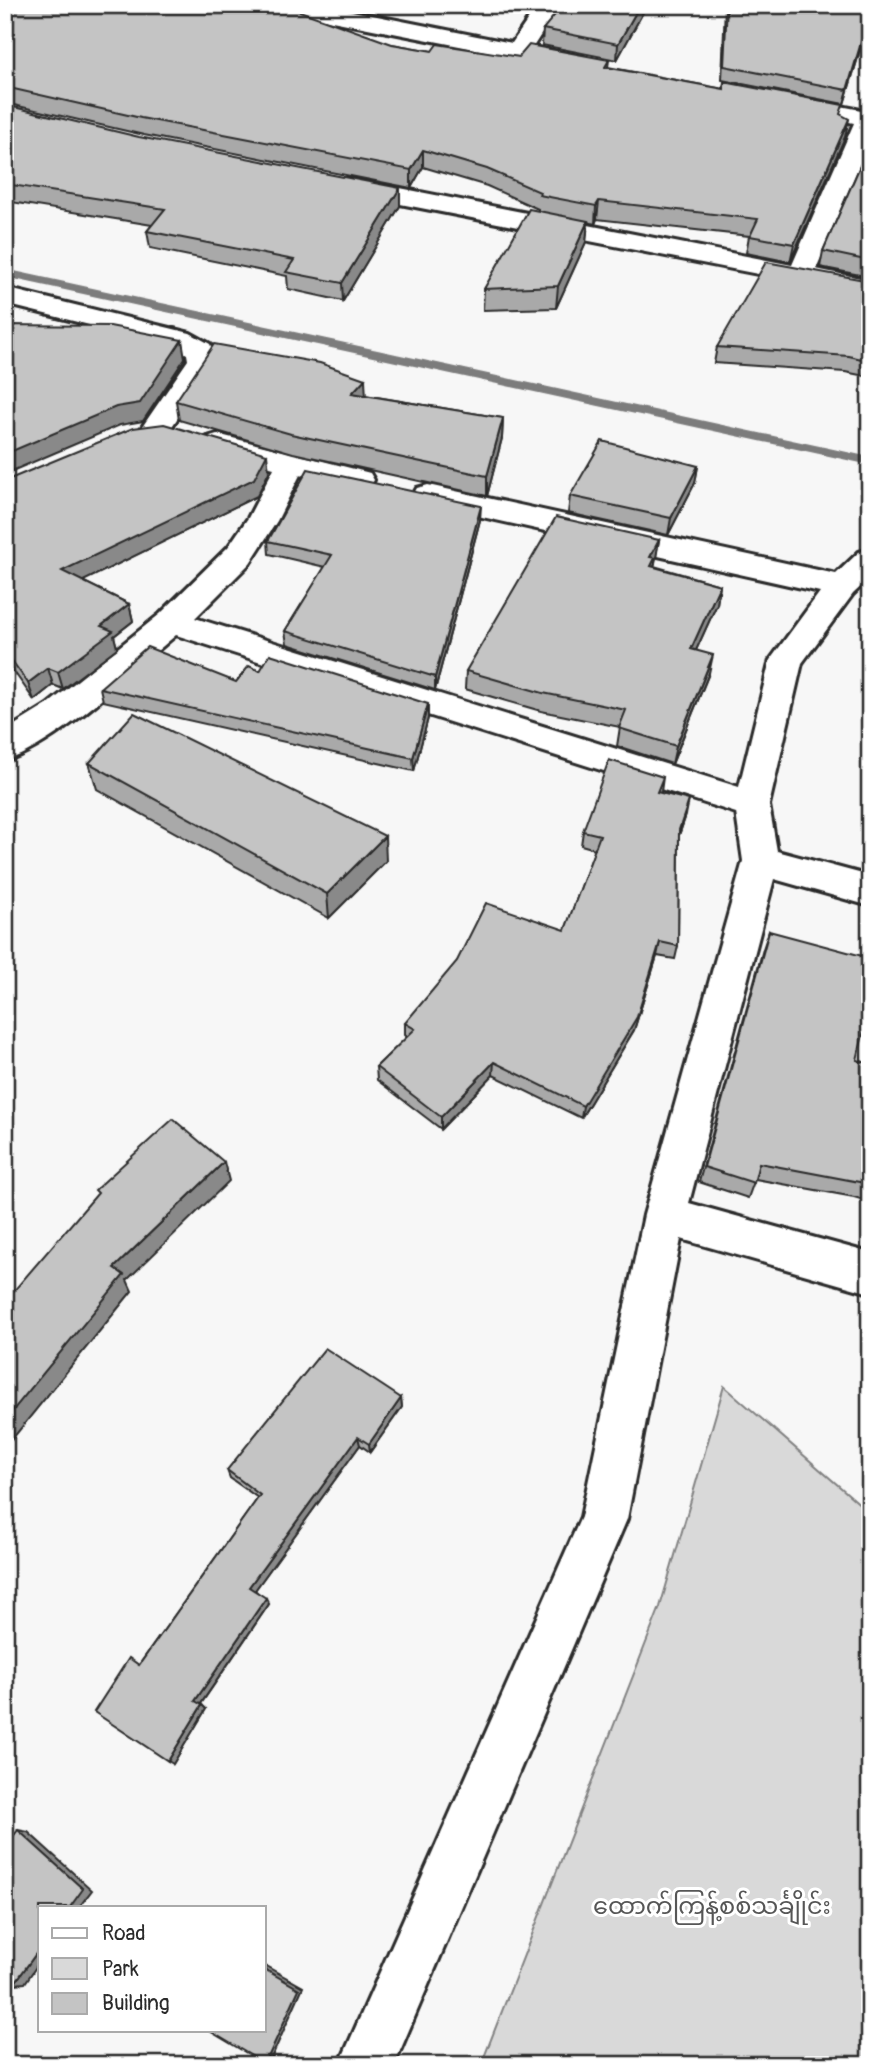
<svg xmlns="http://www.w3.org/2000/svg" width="875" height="2070" viewBox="0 0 875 2070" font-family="Pangolin,'Noto Sans Myanmar',sans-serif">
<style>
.green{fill:#d9d9d9;stroke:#828282;stroke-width:2}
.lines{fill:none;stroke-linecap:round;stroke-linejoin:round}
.stream{fill:#7b7b7b;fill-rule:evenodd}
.minor-casing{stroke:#2b2b2b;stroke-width:6}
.minor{fill:#fff;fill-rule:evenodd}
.wall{fill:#a9a9a9;stroke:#2b2b2b;stroke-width:2}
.shaded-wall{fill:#898989;stroke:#2b2b2b;stroke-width:2}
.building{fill:#c4c4c4;stroke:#2b2b2b;stroke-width:2}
.labels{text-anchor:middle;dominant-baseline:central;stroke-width:6;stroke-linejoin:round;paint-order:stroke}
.near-park-label{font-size:24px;fill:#565656;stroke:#fff}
</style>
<rect width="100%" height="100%" fill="#f7f7f7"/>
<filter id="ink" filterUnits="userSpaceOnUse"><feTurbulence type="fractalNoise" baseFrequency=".0143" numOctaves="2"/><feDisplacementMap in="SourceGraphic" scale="14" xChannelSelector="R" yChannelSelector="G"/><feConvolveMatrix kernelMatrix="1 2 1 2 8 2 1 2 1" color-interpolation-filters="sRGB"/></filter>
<g filter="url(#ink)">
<!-- green -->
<path class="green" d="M724 1386 870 1513V2065H481L660 1607Z"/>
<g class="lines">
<!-- stream -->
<path class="stream" d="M5 269 870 457V465L5 277Z"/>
<!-- minor casing -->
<g class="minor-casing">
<g id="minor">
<path d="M275 5H322L512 43 538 5H560L533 47 584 57 588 62 584 67 576 69 286 12Z"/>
<path d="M789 96 861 110 870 107V143L816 269 870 280V296L349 194 340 191 336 186 340 181 349 178 792 265 854 123 781 108 777 103 781 98Z"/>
<path d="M5 288 190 333 210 344 216 360 165 437 155 439 145 437 140 430 188 360 187 354 170 345 5 304Z"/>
<path d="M217 434 370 473 374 480 370 487 359 490 300 475 277 521 250 563 195 618 739 787 770 660 820 592 428 505 417 502 413 495 417 488 428 485 836 574 859 552 870 549V578L853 594 802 663 769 805 777 851 870 876V906L774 879 689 1203 870 1253V1293L681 1239 627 1519 394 2065H339L581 1517 644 1215 743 861 736 813 176 635C130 673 61 743 5 761V731L47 705 160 614 228 547 248 518 274 468 207 451 202 444 207 437Z"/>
</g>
</g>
<!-- minor -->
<use href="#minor" class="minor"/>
</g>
<!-- wall -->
<g class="wall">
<path d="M647 5 617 60 542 45 543 29Z"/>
<path d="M725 5H870L862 44 844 104 722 80Z"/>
<path d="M5 14 392 44 432 51 519 57 609 60 608 67 723 89 724 82 840 115 845 137 790 262 746 253 749 236 597 219 595 224 588 222 586 242 556 308 483 310 484 289 538 211V209L487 186 423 167 411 188 144 135 5 103Z"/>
<path d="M5 105 400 206 343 301 288 289 287 276 150 248 147 231 152 225 5 201Z"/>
<path d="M870 143V277L820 267 823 251Z"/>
<path d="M870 281V377L845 372 714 363 717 347Z"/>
<path d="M365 395 503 418 502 438 487 496 293 453 179 420 176 401Z"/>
<path d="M698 466 695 483 668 535 568 513 570 496Z"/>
<path d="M269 472 257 496 82 581 129 604 133 621 114 636 117 648 63 689 53 685 34 700 5 659V481Z"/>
<path d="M480 520 435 690 287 644 285 631 325 567 269 554 268 541Z"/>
<path d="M659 540 654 566 720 585 717 604 696 650 709 673 672 764 617 746 620 727 541 711 465 689 466 671Z"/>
<path d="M260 671 428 718 414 771 103 701 100 688 236 682Z"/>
<path d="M89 763 386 861 329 918 97 789Z"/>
<path d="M660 793 686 815 679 835 678 946 675 959 657 956 634 1030 581 1118 493 1075 441 1129 377 1080 376 1067 407 1037 405 1035V1023L565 930 595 849 581 845 583 831Z"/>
<path d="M769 931 857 1060 870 1064V1202L854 1197 755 1179 748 1198 699 1182 763 949Z"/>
<path d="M401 1398 402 1407 370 1452 360 1445 255 1590 269 1604 201 1704 206 1709 173 1764 139 1665 258 1498 230 1478 227 1470Z"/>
</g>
<!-- shaded-wall -->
<g class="shaded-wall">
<path d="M640 5H647L617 60 618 44Z"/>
<path d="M870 20V28L862 44 844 104 865 29Z"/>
<path d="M849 119 845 137 790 262 794 244Z"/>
<path d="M423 150V167L411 188V170Z"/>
<path d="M400 188V206L343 301 342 283Z"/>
<path d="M599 201 597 219 595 224 596 206Z"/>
<path d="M588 221 586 242 556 308 558 286Z"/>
<path d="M182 340 185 358 143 421 120 425 5 474V454Z"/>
<path d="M365 379 366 399 352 393Z"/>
<path d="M503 418 502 438 487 496V476Z"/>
<path d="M267 454 269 472 257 496 67 589 62 571Z"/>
<path d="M698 466 695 483 668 535 671 518Z"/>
<path d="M481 506 480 520 435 690V677Z"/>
<path d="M659 540 656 558 652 577 650 557Z"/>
<path d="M720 585 717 604 688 668 691 649Z"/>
<path d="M129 604 133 621 114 636 117 648 63 689 58 672 101 626Z"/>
<path d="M713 655 709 673 672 764 676 746Z"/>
<path d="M48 668 53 685 34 700 28 683Z"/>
<path d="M428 704V718L414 771 413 758Z"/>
<path d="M663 777 661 792 654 807 657 792Z"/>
<path d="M689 800 686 815 676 844 679 830Z"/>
<path d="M385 836 386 861 329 918 327 894Z"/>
<path d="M660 942 657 956 634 1030 581 1118 583 1106Z"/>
<path d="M494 1062 493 1075 441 1129V1117Z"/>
<path d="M224 1162 229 1181 127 1280 132 1291 5 1448V1420L114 1268Z"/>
<path d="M401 1398 402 1407 370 1452 369 1444Z"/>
<path d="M358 1437 360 1445 253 1593 249 1587Z"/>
<path d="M266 1598 269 1604 200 1705 195 1701Z"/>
<path d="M202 1705 206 1709 173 1764 168 1761Z"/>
<path d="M18 1830 28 1832 92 1890 79 1907H70Z"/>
<path d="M40 1948V1961L25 1983 14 1984Z"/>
<path d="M264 1965 303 1987 270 2061 265 2064Z"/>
</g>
<!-- building -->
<g class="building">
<path d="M17 5H283L392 44 432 51 437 44 519 57 529 45 609 60 605 67 724 89V82L843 105 840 114 849 119 794 244 750 236 758 219 599 201 596 206 539 195 540 192 487 169 423 150 411 170 141 118 5 87V14L11 12Z"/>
<path d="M563 5H640L618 44 543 29Z"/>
<path d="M727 5H870V20L865 29 847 90 724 66Z"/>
<path d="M5 105 139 137 400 188 342 283 286 272 294 260 147 231 165 209 5 184Z"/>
<path d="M870 143V261L823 251Z"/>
<path d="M529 209 588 221 558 286 484 289Z"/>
<path d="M766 262 870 281V361L849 356 717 347Z"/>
<path d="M5 325 110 326 182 340 140 403 116 407 5 454Z"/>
<path d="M214 344 320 363 365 379 352 393 503 418 487 476 291 434 176 401Z"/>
<path d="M164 424 267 454 254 479 62 571 129 604 101 626 113 631 58 672 48 668 28 683 5 651V546L9 544 5 540V481L133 428Z"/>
<path d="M602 441 698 466 671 518 570 496Z"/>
<path d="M308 469 481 506 435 677 285 631 332 555 268 541Z"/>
<path d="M556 517 659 540 650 557 655 558 651 566 720 585 691 649 713 655 676 746 619 728 626 710 543 693 466 671Z"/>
<path d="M147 647 236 682 249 666 260 671 270 654 428 704 413 758 100 688Z"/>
<path d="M134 713 385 836 327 894 89 763Z"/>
<path d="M609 760 663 777 657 792 689 800 679 830 678 946 660 942 637 1017 583 1106 494 1062 441 1117 376 1067 415 1029 405 1023 457 961 486 903 565 930 600 835 583 831Z"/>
<path d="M769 931 870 958V1005L857 1060 870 1064V1184L759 1163 754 1183 704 1167Z"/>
<path d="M173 1119 224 1162 114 1268 124 1275 5 1420V1301L98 1193 95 1190Z"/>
<path d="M325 1348 401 1398 369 1444 358 1437 249 1587 266 1598 195 1701 202 1705 168 1761 94 1712 129 1658 139 1665 260 1495 227 1470Z"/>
<path d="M18 1830 83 1889 70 1907H40V1948L14 1984 5 1976V1847Z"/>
<path d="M264 1969 299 1989 265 2064 208 2030H264Z"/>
</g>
</g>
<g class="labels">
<!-- near-park labels -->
<g class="near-park-label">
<text x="712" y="1906">ထောက်ကြန့်စစ်သင်္ချိုင်း</text>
</g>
</g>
<!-- margin -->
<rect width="875" height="2070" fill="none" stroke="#fff" stroke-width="28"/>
<rect x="14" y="14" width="847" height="2042" fill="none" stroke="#2b2b2b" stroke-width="2.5" filter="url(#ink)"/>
<!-- legend -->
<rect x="38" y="1906" width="228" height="126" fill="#ffffff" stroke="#aaaaaa" stroke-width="2"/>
<rect x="52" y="1928" width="35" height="10" fill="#ffffff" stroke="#aaaaaa" stroke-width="2"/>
<text x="102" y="1940" font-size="21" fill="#2b2b2b">Road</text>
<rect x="52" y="1958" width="35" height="21" fill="#d9d9d9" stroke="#aaaaaa" stroke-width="2"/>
<text x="102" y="1976" font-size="21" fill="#2b2b2b">Park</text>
<rect x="52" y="1993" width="35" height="21" fill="#c4c4c4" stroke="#aaaaaa" stroke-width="2"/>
<text x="102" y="2010" font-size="21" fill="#2b2b2b">Building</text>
</svg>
